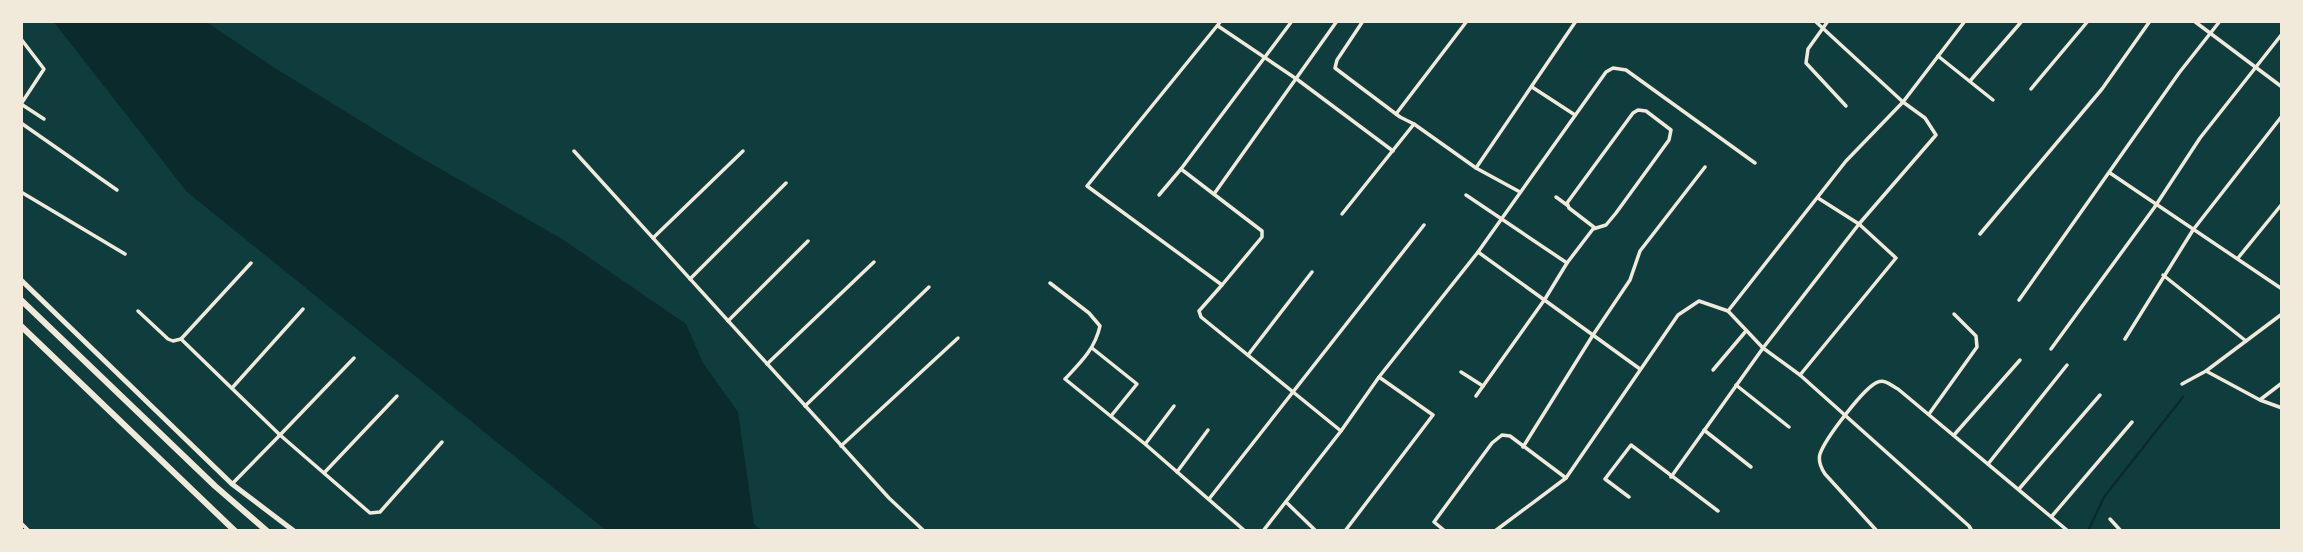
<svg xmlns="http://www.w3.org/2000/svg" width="2303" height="552" viewBox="0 0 2303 552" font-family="Raleway,sans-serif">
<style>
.water{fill:#0a2a2b}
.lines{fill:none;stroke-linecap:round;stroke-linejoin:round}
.stream{stroke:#0a2a2b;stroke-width:2.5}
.minor{stroke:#f1e9da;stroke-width:3.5}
.tertiary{stroke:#f1e9da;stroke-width:5}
.trunk{stroke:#f1e9da;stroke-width:6}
</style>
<rect width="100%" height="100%" fill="#0f3d3e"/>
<!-- water -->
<path class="water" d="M53 21H205L275 68 411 152 562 239 686 324 703 363 738 412 754 524 762 531H607L187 192Z"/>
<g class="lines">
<!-- stream -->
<path class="stream" d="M2088 531 2104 497 2183 397"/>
<!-- minor -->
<g class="minor">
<path d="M1221 21 1087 186 1222 285 1199 311 1201 317 1341 431"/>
<path d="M1363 21 1337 60 1335 68 1400 117 1414 124"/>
<path d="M1828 21 1808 49 1806 63 1846 106"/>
<path d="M2194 21 2282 87"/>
<path d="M1218 26 1298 80 1393 151"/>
<path d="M21 39 44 69 21 104"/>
<path d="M1938 56 1993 100"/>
<path d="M1970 81 2022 21"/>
<path d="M1532 87 1575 115"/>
<path d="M2031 89 2088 21"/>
<path d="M21 104 44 119"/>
<path d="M1396 114 1467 21"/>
<path d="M21 123 117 190"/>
<path d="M574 151 889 498 924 531"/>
<path d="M1476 168 1576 21"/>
<path d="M2110 173 2282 289"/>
<path d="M21 192 125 254"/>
<path d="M1214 194 1337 21"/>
<path d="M1159 195 1181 169"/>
<path d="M1466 195 1567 263 1545 299 1476 396"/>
<path d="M1556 197 1567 205"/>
<path d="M1342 214 1414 124 1476 168 1520 192"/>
<path d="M1980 234 2102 89 2150 21"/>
<path d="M653 238 743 151"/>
<path d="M1478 252 1640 369"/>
<path d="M2238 258 2282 204"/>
<path d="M251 263 181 339 280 435 354 358"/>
<path d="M1567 263 1593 229 1606 225 1616 213 1669 140 1671 130 1646 111 1638 110 1633 113 1567 203 1569 208 1595 228"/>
<path d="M2163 275 2246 341"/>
<path d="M690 279 786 183"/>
<path d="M1050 283 1089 313 1100 326C1095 349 1080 363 1065 379L1145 444 1245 531"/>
<path d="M1222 285 1262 237V231L1181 169 1292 21"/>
<path d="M2019 300 2179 73 2220 21"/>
<path d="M138 311 168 339 173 341 181 339"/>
<path d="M1728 311 1846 161 1903 102 1965 21"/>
<path d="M728 321 808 241"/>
<path d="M2125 339 2193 230 2282 116"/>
<path d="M1092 348 1137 384 1111 416"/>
<path d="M2051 349 2154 208 2200 138 2282 34"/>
<path d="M1248 355 1312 272"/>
<path d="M767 364 874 262"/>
<path d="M1713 370 1746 331"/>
<path d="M2206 371 2260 400 2282 408"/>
<path d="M1461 372 1483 386"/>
<path d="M1800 375 1896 258 1859 224 1818 198"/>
<path d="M2182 384 2206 371 2282 314"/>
<path d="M1736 385 1789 427"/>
<path d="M232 388 303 309"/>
<path d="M2261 399 2282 383"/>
<path d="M805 406 929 287"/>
<path d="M1929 414 1977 347 1976 336 1954 314"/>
<path d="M1704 430 1751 467"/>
<path d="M1954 435 2020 360"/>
<path d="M1146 443 1174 406"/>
<path d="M841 446 958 338"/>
<path d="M1523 447 1593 335 1630 280 1640 251 1705 167"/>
<path d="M1988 464 2067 365"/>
<path d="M1177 472 1208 430"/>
<path d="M324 473 397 396"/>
<path d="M1671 477 1763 348 1859 224 1936 135 1925 118 1903 102 1815 21"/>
<path d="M232 484 280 435 370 513 380 512 442 442"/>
<path d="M2019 489 2100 395"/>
<path d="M1629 497 1605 479 1631 445 1718 511"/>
<path d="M1209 499 1424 225"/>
<path d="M1286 502 1316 531"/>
<path d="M2052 516 2132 422"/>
<path d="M2110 519 2121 531"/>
<path d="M21 523 29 531"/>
<path d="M1263 531 1341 431 1379 377 1478 252 1606 72 1613 68 1626 70 1755 163"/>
<path d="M1345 531 1433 415 1379 377"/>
<path d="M1445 531 1434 522 1492 443 1502 435 1510 436 1566 478"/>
<path d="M1495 531 1566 478 1678 315 1699 301 1728 311 1763 348 1800 375 1969 526 1972 531"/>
<path d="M1877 531 1825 474C1821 468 1818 461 1820 454 1825 439 1865 386 1878 382 1885 379 1892 386 1898 389L2068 531"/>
</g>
<!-- tertiary -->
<path class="tertiary" d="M21 280 232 484 294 531"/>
<!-- trunk -->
<g class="trunk">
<path d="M21 300 215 486 267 531"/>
<path d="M21 326 235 531"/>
</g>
</g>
<!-- border -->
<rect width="2303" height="552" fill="none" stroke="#f1e9da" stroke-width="46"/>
</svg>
